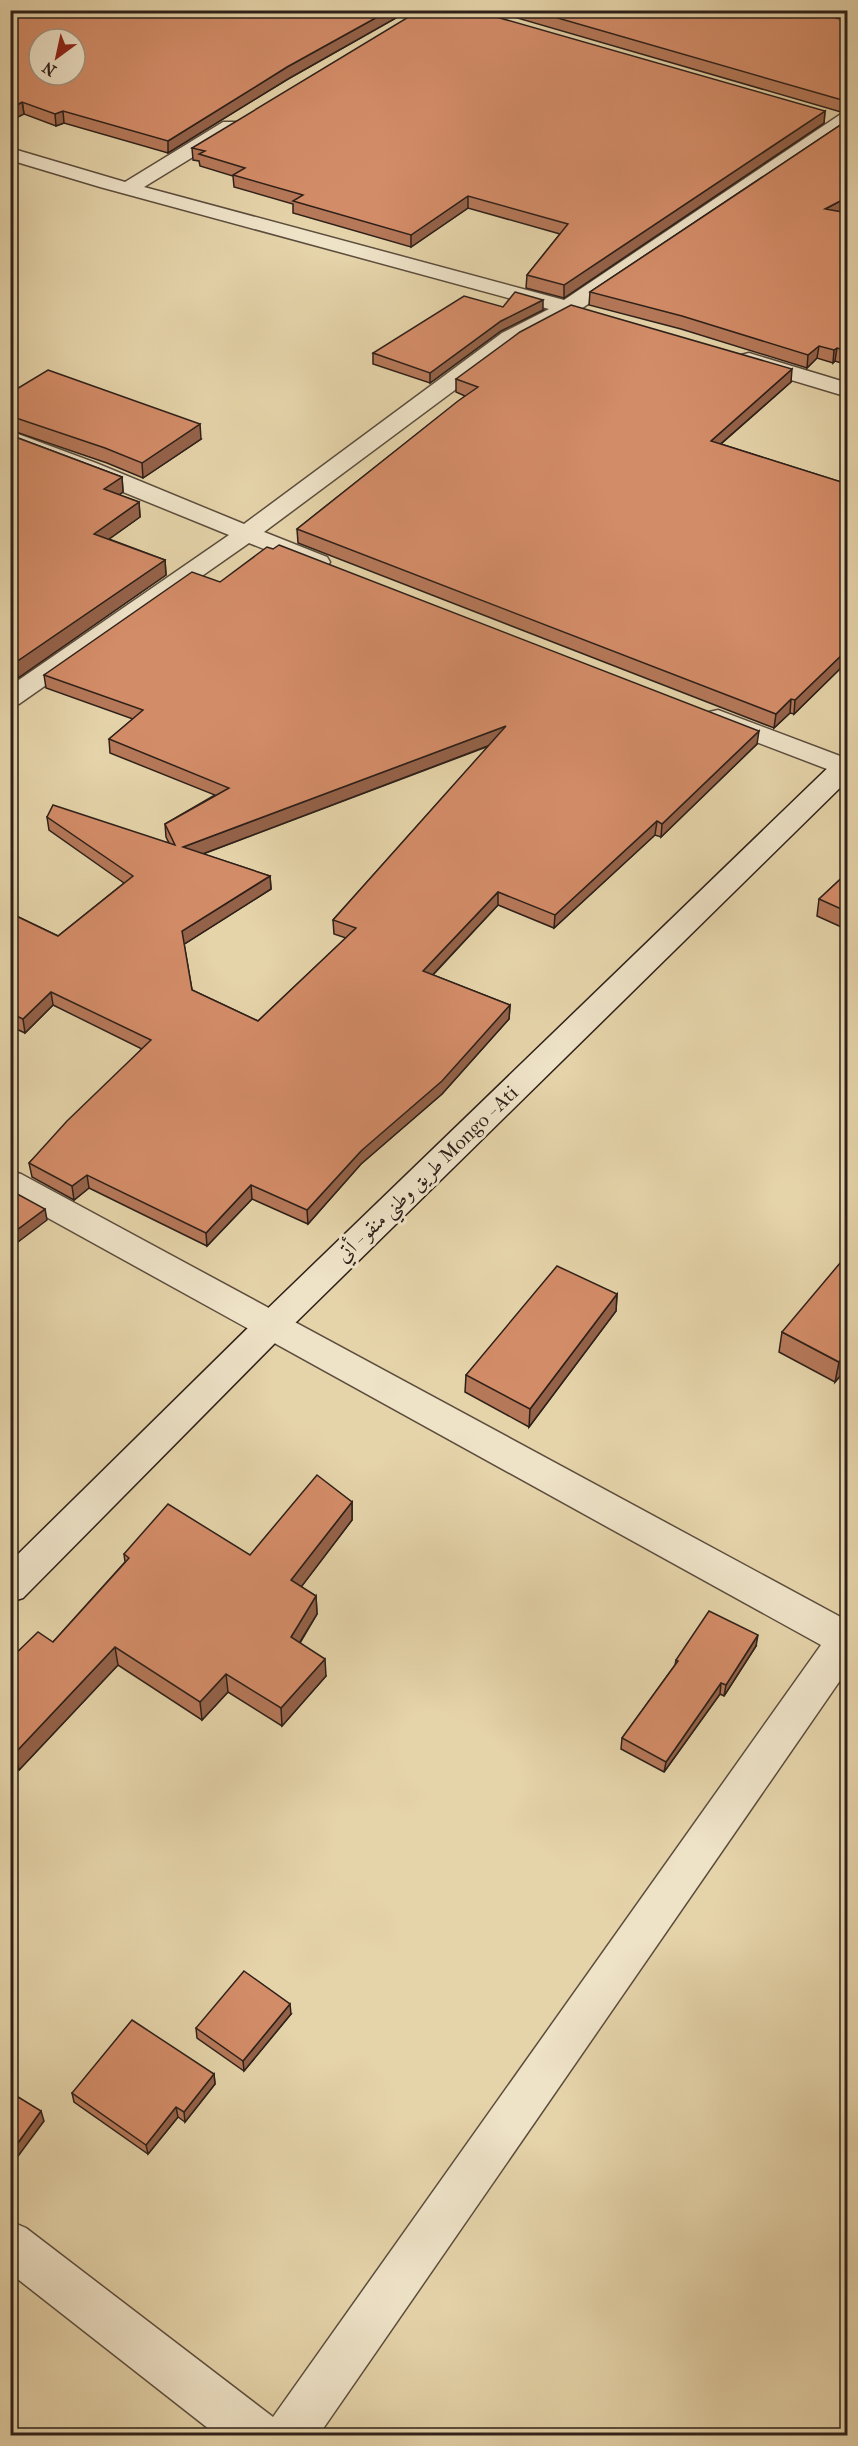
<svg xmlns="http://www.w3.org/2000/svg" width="858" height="2446" viewBox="0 0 858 2446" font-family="'IM FELL French Canon',Amiri,serif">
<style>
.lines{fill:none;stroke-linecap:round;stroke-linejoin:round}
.minor-casing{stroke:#5c4d3d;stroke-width:3}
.secondary-casing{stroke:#2e2019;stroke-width:3}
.minor{fill:#eee2c7;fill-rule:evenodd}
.secondary{fill:#eee2c7;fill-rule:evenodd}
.wall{fill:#b57859;stroke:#2e2019;stroke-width:1.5;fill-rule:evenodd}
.shaded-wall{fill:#946249;stroke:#2e2019;stroke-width:1.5}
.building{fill:#d38c68;stroke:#2e2019;stroke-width:1.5;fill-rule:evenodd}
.labels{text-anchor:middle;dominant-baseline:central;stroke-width:6;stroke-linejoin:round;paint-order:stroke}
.street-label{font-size:20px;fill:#2e2019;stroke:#eee2c7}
</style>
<rect width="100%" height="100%" fill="#e5d3a9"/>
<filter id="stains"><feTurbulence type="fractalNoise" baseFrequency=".00333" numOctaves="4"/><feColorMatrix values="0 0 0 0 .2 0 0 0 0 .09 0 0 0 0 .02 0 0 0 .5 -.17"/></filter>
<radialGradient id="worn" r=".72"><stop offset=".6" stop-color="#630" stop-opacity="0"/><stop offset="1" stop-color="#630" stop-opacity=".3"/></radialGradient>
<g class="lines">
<!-- minor casing -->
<g class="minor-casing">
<g id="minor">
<path d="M848 112V127L575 313 518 343 264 532 327 557 330 562 327 567 318 569 309 567 249 543 19 704 10 706V686L229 535 10 446V431L96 463 244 524 502 333 549 309 100 187 10 160V148L125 182 223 122H237L239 126 237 130 144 187 564 300 841 114Z"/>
<path d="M749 353 848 383V397L741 365 738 360 741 355Z"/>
<path d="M718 710 848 759V777L709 724 705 718 709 712Z"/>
<path d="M10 1171 21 1174 848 1621V1669L318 2436H218L10 2273V2221L26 2228 273 2417 821 1645 10 1197Z"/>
</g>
</g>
<!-- secondary casing -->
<g class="secondary-casing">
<path id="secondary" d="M848 756V780L284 1334 23 1598 10 1602V1562L260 1316 838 758Z"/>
</g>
<!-- minor -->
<use href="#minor" class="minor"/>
<!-- secondary -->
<use href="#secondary" class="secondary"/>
</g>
<!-- wall -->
<g class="wall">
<path d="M10 10H410L288 79 168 153 64 123 56 126 24 114Z"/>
<path d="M490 10H805L848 21V111L841 112Z"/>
<path d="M825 111 824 123 564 298 526 288 527 275 560 234 468 208 411 247 293 213V204L234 187 233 176 200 166 199 161 193 160 192 148Z"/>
<path d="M848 120V208L841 212 848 213V365L835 361 833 363 817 358 807 368 681 329 589 305 590 292Z"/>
<path d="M503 307 543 310 501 331 430 383 373 364V353Z"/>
<path d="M456 379 791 382 721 444 841 482 848 476V661L794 714 790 713 774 728 298 543 297 529 465 396 456 392Z"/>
<path d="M10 393 201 439 143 478 107 463 10 430Z"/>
<path d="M10 435 122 477 123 492 119 495 139 502 140 517 109 539 165 560 166 575 18 678 10 675Z"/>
<path d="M220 582 757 744 661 837 655 835 554 928 498 905 433 975 510 1005 509 1019 442 1094 361 1164 308 1224 252 1199 207 1246 89 1188 74 1200 32 1177 29 1163 142 1049 53 1005 25 1033 10 1026V913L58 936 124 883 49 830 47 817 169 843 166 837 165 824 215 795 110 753 109 739 133 719 46 688 44 675ZM489 746 333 920 334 934 346 938 258 1021 192 990 184 944 271 889 270 876 203 854Z"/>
<path d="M848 872V930L817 916 819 899Z"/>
<path d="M617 1294 616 1311 529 1427 465 1392 466 1375Z"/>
<path d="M782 1332 848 1367 835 1382 779 1352Z"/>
<path d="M352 1502V1520L301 1587 316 1596 317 1614 300 1643 326 1676 282 1726 228 1692 202 1720 118 1665 19 1770 10 1765V1659L53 1642 125 1562 124 1554 250 1555Z"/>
<path d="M756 1646 724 1696 720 1694 664 1772 621 1749 622 1738 675 1665 676 1660Z"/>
<path d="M291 2014 244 2071 197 2038 196 2028Z"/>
<path d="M214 2074 215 2084 185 2122 178 2117 148 2154 74 2102 72 2093Z"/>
</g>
<!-- shaded-wall -->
<g class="shaded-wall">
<path d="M390 10H410L288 79 168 153V141L287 67Z"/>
<path d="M848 99V111L841 112 842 100Z"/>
<path d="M22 102 24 114 10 121V109Z"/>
<path d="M63 111 64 123 56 126 55 114Z"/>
<path d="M825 111 824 123 564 298V285Z"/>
<path d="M468 196V208L411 247V235Z"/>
<path d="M848 197V208L823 221 825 209Z"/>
<path d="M543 300V310L501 331 430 383V373L501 321Z"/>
<path d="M819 346 817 358 807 368 808 355Z"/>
<path d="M837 348 835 361 833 363 834 350Z"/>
<path d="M792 369 791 382 709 454 711 441Z"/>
<path d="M200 424 201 439 143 478 142 463Z"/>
<path d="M122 477 123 492 106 504 104 489Z"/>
<path d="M139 502 140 517 95 549 94 534Z"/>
<path d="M165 560 166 575 18 678 16 662Z"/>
<path d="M848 649V661L794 714 795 700Z"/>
<path d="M791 699 790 713 774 728 776 714Z"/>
<path d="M506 726V739L184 861 183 847Z"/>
<path d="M759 731 757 744 661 837 662 824Z"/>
<path d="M657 821 655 835 554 928 555 915Z"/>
<path d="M270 876 271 889 183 945 182 931Z"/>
<path d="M498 892V905L423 985V971Z"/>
<path d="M51 992 53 1005 25 1033 23 1019Z"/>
<path d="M510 1005 509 1019 442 1094 361 1164 308 1224 307 1210 361 1151Z"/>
<path d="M87 1175 89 1188 74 1200 72 1186Z"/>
<path d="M251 1185 252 1199 207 1246 206 1233Z"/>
<path d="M45 1209 47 1220 10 1248V1235Z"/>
<path d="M617 1294 616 1311 529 1427 530 1409Z"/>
<path d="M848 1351V1367L835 1382 839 1362Z"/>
<path d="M352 1502V1520L292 1599 291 1580Z"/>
<path d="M316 1596 317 1614 292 1655 291 1637Z"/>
<path d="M758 1635 756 1646 724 1696 726 1685Z"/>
<path d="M115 1647 118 1665 19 1770 15 1753Z"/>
<path d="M325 1659 326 1676 282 1726 281 1708Z"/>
<path d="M226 1674 228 1692 202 1720 200 1702Z"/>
<path d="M721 1683 720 1694 664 1772 666 1762Z"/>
<path d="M290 2004 291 2014 244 2071 243 2061Z"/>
<path d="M214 2074 215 2084 185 2122 184 2112Z"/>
<path d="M176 2107 178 2117 148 2154 146 2145Z"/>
<path d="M41 2111 44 2121 10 2167V2154Z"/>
</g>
<!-- building -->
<g class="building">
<path d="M10 10H390L287 67 168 141 63 111 55 114 22 102 10 109ZM39 39H75V75H39Z"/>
<path d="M420 10H472L825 111 564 285 527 275 568 224 468 196 411 235 293 201 303 195 233 175 245 168 199 154 205 151 192 148Z"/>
<path d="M530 10H805L848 21V99L842 100Z"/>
<path d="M848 120V169L846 170H848V197L825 209 848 213V351L837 348 834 350 819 346 808 355 682 316 590 292Z"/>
<path d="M515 292 543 300 501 321 430 373 373 353 464 296 503 307Z"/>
<path d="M571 305 792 369 711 441 841 482 848 476V649L795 700 791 699 776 714 297 529 458 401 478 387 456 379 520 332Z"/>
<path d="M48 370 200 424 142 463 105 448 10 416V393Z"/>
<path d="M10 435 122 477 104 489 139 502 94 534 165 560 16 662 10 660Z"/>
<path d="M279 545 759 731 662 824 657 821 555 915 498 892 423 971 510 1005 442 1081 361 1151 307 1210 251 1185 206 1233 87 1175 72 1186 29 1163 67 1121 151 1040 51 992 23 1019 10 1013V913L58 936 133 876 47 817 53 805 175 845 165 824 229 788 109 739 143 710 44 675 192 572 220 582 267 547 273 549ZM506 726 333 920 356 928 258 1021 192 990 182 931 270 876 183 847Z"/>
<path d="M848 872V912L819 899Z"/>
<path d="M10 1190 45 1209 10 1235Z"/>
<path d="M846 1256 848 1257V1351L839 1362 782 1332Z"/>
<path d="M557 1266 617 1294 530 1409 466 1375Z"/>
<path d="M317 1475 352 1502 291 1580 316 1596 291 1637 325 1659 281 1708 226 1674 200 1702 115 1647 15 1753 10 1750V1659L38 1632 53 1642 129 1558 124 1554 168 1504 250 1555Z"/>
<path d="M709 1611 758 1635 726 1685 721 1683 666 1762 622 1738 678 1661 676 1660Z"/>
<path d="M244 1971 290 2004 243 2061 196 2028Z"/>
<path d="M132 2020 214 2074 184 2112 176 2107 146 2145 72 2093Z"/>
<path d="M10 2092 41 2111 10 2154Z"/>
</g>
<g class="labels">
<!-- street labels -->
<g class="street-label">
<text transform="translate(427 1174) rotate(-44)">طريق وطني منقو - أتي Mongo - Ati</text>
</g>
</g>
<!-- margin -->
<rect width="858" height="2446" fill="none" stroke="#e5d3a9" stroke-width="36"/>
<rect x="12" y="12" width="834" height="2422" fill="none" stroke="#2e2019" stroke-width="3"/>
<rect x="18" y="18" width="822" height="2410" fill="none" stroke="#2e2019" stroke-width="1.5"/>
<!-- north arrow -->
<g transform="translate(57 57) rotate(213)"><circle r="28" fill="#eee2c7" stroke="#a19481" stroke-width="1.5"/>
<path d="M0-4.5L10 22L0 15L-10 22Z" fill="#8f2418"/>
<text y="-9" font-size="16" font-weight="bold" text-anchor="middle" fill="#2e2019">N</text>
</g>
<rect width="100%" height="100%" filter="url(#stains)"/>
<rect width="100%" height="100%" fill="url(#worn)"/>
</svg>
